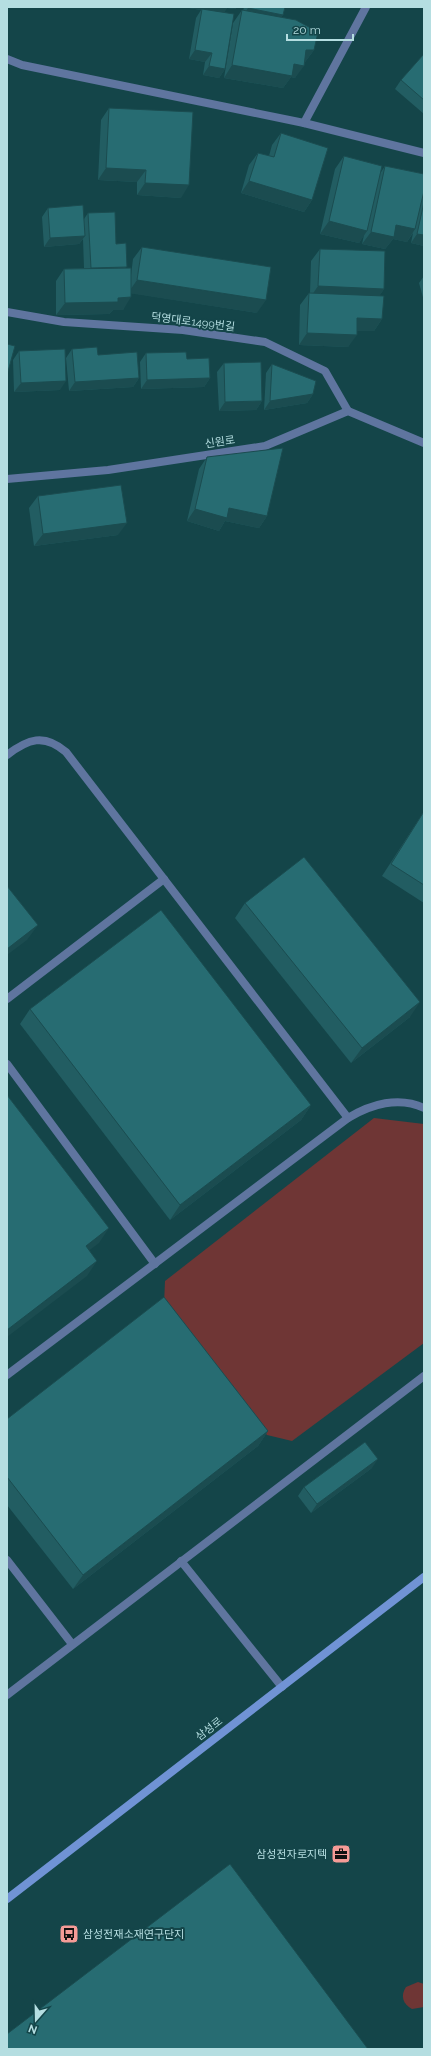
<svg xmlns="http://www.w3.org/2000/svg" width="431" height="2056" viewBox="0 0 431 2056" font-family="Raleway,'Noto Sans KR',sans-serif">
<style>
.green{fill:#6f3635}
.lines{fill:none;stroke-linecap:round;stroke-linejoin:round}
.lane{stroke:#5f759f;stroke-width:8}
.street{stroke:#5f759f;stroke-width:8}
.secondary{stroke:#7093d5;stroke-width:8}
.wall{fill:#225d62}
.shaded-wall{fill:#1b4c50}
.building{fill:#276c72;stroke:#1b4c50}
.labels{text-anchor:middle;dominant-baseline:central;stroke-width:4;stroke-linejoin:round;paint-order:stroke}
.street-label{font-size:11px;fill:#b5dee1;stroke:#144549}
.poi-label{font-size:11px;fill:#b5dee1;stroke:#144549;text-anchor:end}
</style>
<rect width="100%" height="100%" fill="#144549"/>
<!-- green -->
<g class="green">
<path d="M374 1118 424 1124V1343L292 1441 267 1435 164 1305 165 1281Z"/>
<path d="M418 1982 424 1984V2007L412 2009C403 2004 400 1996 406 1987Z"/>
</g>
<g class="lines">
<!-- lane -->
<g class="lane">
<path d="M7 755C28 739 44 733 66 752L348 1118"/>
<path d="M7 999 164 879"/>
<path d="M7 1064 155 1264"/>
<path d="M7 1375 348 1118C371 1104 399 1096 424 1108"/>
<path d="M7 1560 72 1644"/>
<path d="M181 1561 282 1687"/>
<path d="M7 1695 424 1376"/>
</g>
<!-- street -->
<g class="street">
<path d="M7 59 22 65 304 123 424 153"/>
<path d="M304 123 366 7"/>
<path d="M7 312 64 322 183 330 265 342 325 371 348 411"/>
<path d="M7 479 108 470 265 446 348 411 424 443"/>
</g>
<!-- secondary -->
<path class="secondary" d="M7 1899 424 1577"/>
</g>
<!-- wall -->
<g class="wall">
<path d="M189 7H237L235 9 227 8 224 12 225 69 219 78 203 75 205 62 189 59 196 18 201 10 189 8Z"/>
<path d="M244 7H285L283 15 281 17 314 50 305 62H304L295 78 291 77 283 88 224 78 233 23 242 10 243 11Z"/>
<path d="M424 56V114L395 89 401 80Z"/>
<path d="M109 108 181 198 137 195V182L98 180 101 120Z"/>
<path d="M281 133 312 200 304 212 241 193 249 165 258 153 269 156 272 145Z"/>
<path d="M344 156 381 172 385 166 424 174V246L411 243 413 233 407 242 393 239 385 249 362 244 364 235 359 243 320 234 335 169Z"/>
<path d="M48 208 84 219 88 213 116 244 126 268 131 275 133 259 142 247 257 313 131 293 123 310H113L109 314 56 315V281L64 269 84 268 83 239 79 244 44 247 42 217Z"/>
<path d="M320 249 384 289 379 296 382 319 374 331H357L348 347 299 345 300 305 309 293H310L311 261Z"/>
<path d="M424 276V301L419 283Z"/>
<path d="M72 349 98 355 139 378 133 387 69 391 66 358Z"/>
<path d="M19 351 60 390 14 392 13 360Z"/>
<path d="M146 353 187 359 210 378 204 387 141 389 140 362Z"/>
<path d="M224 363 262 401 256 410 219 411 217 372Z"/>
<path d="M272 364 313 394 307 403 264 410 266 373Z"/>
<path d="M207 457 267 516 259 528 225 521 219 531 187 521 199 469Z"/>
<path d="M38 496 118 535 34 546 29 508Z"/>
<path d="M423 813H424V903L382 876Z"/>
<path d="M245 903 410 1017 351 1063 235 918Z"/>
<path d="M30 1009 311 1105 301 1120 170 1220 20 1024Z"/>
<path d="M7 1419 268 1431 258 1446 73 1589 7 1505Z"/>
<path d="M372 1468 311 1513 298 1496 304 1487Z"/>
</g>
<!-- shaded-wall -->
<g class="shaded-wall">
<path d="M190 7H237L235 9 227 8 223 14 202 9 201 10 189 8Z"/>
<path d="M248 8 283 15 277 24 242 17Z"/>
<path d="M195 50 212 53 205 62 189 59Z"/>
<path d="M306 50H314L305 62 297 63Z"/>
<path d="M294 64 304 66 295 78 291 77 283 88 224 78 232 65Z"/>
<path d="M209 66 225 69 219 78 203 75Z"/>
<path d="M106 168 146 170 137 182 98 180Z"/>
<path d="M249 181 312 200 304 212 241 193Z"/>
<path d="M145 183 189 185 181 198 137 195Z"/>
<path d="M329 221 367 231 359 243 320 234Z"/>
<path d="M396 225 415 229 407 242 393 239 385 249 362 244 371 232Z"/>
<path d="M417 234 424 235V246L411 243Z"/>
<path d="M85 236 79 244 44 247 50 238Z"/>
<path d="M137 280 266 300 257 313 128 293Z"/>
<path d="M318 286 384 289 376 301 310 298Z"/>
<path d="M131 297 123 310H113L109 314 56 315 65 303 118 298Z"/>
<path d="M357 318 382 319 374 331H349Z"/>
<path d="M307 333 357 335 348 347 299 345Z"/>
<path d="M139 378 133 387 69 391 75 382Z"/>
<path d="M210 378 204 387 141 389 147 380Z"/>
<path d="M66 381 60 390 14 392 21 383Z"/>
<path d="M313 394 307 403 264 410 270 401Z"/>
<path d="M262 401 256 410 219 411 225 402Z"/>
<path d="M229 508 267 516 259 528 225 521 219 531 187 521 195 509Z"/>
<path d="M127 523 118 535 34 546 43 534Z"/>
<path d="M38 925 27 940 7 955V949Z"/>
<path d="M420 1002 410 1017 351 1063 362 1048Z"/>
<path d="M311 1105 301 1120 170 1220 180 1205Z"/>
<path d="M109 1228 99 1243 75 1261 86 1246Z"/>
<path d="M97 1261 87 1276 7 1337V1330Z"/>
<path d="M268 1431 258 1446 73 1589 83 1575Z"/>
<path d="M378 1459 372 1468 311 1513 317 1504Z"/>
</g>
<!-- building -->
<g class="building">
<path d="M248 7H285L283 15 248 8Z"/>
<path d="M202 9 234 14 225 69 209 66 212 53 195 50Z"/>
<path d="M242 10 296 20 318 32 314 50H306L304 66 294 64 292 76 232 65Z"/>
<path d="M423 55 424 56V100L401 80Z"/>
<path d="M109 108 193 112 189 185 145 183 146 170 106 168Z"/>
<path d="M281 133 328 148 312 200 249 181 258 153 274 157Z"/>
<path d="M344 156 382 166 367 231 329 221Z"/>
<path d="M385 166 424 174V191L415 229 396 225 394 237 371 232Z"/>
<path d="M424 202V235L417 234Z"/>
<path d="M83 205 85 236 50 238 48 208Z"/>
<path d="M115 212 116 244 126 243 127 267 91 268 88 213Z"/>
<path d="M142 247 271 267 266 300 137 280Z"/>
<path d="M320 249 385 251 384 289 318 286Z"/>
<path d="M131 268V297L118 298V302L65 303 64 269Z"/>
<path d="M309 293 384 296 382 319 357 318V335L307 333Z"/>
<path d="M7 344 15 346 7 375Z"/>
<path d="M97 347 98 355 137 352 139 378 75 382 72 349Z"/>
<path d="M65 349 66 381 21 383 19 351Z"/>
<path d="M186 352 187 359 209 358 210 378 147 380 146 353Z"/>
<path d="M261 362 262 401 225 402 224 363Z"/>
<path d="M272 364 316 381 313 394 270 401Z"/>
<path d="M283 448 267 516 229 508 227 518 195 509 207 457Z"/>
<path d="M121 485 127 523 43 534 38 496Z"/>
<path d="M423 813H424V885L391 864Z"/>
<path d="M304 857 420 1002 362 1048 245 903Z"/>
<path d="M7 886 38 925 7 949Z"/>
<path d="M161 910 311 1105 180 1205 30 1009Z"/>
<path d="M7 1095 109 1228 86 1246 97 1261 7 1330Z"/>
<path d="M164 1297 268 1431 83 1575 7 1477V1419Z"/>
<path d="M365 1442 378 1459 317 1504 304 1487Z"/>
<path d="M230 1864 368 2049H7V2034Z"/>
</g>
<!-- icons -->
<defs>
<g id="office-square" transform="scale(1)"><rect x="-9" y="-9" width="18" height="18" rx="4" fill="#f59b97" stroke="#144549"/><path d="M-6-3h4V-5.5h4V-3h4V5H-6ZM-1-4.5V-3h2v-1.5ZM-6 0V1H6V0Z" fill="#111"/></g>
<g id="bus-square" transform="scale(1)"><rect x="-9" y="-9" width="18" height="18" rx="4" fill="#f59b97" stroke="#144549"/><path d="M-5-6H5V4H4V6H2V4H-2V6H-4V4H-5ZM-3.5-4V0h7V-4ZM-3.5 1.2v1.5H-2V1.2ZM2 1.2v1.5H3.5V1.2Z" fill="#111"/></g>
</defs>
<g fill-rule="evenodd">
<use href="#office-square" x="341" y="1854"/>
<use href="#bus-square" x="69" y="1934"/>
</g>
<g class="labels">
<!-- street labels -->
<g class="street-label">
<text transform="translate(193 322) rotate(7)">덕영대로1499번길</text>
<text transform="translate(220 442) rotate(-9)">신원로</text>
<text transform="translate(209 1729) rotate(-38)">삼성로</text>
</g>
<!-- poi labels -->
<g class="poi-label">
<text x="327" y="1854">삼성전자로지텍</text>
<text x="83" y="1934" text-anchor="start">삼성전재소재연구단지</text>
</g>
</g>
<!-- border -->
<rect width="431" height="2056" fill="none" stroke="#b5dee1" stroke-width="16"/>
<!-- north arrow -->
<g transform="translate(36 2020) rotate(200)" stroke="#144549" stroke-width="3" paint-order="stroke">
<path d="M0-3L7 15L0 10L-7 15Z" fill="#b5dee1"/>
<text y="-6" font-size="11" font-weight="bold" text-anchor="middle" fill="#b5dee1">N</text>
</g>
<!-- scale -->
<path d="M287 34v6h66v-6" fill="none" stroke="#b5dee1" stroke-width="2"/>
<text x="293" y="34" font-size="12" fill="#b5dee1" stroke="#144549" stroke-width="3" paint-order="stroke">20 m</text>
</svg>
